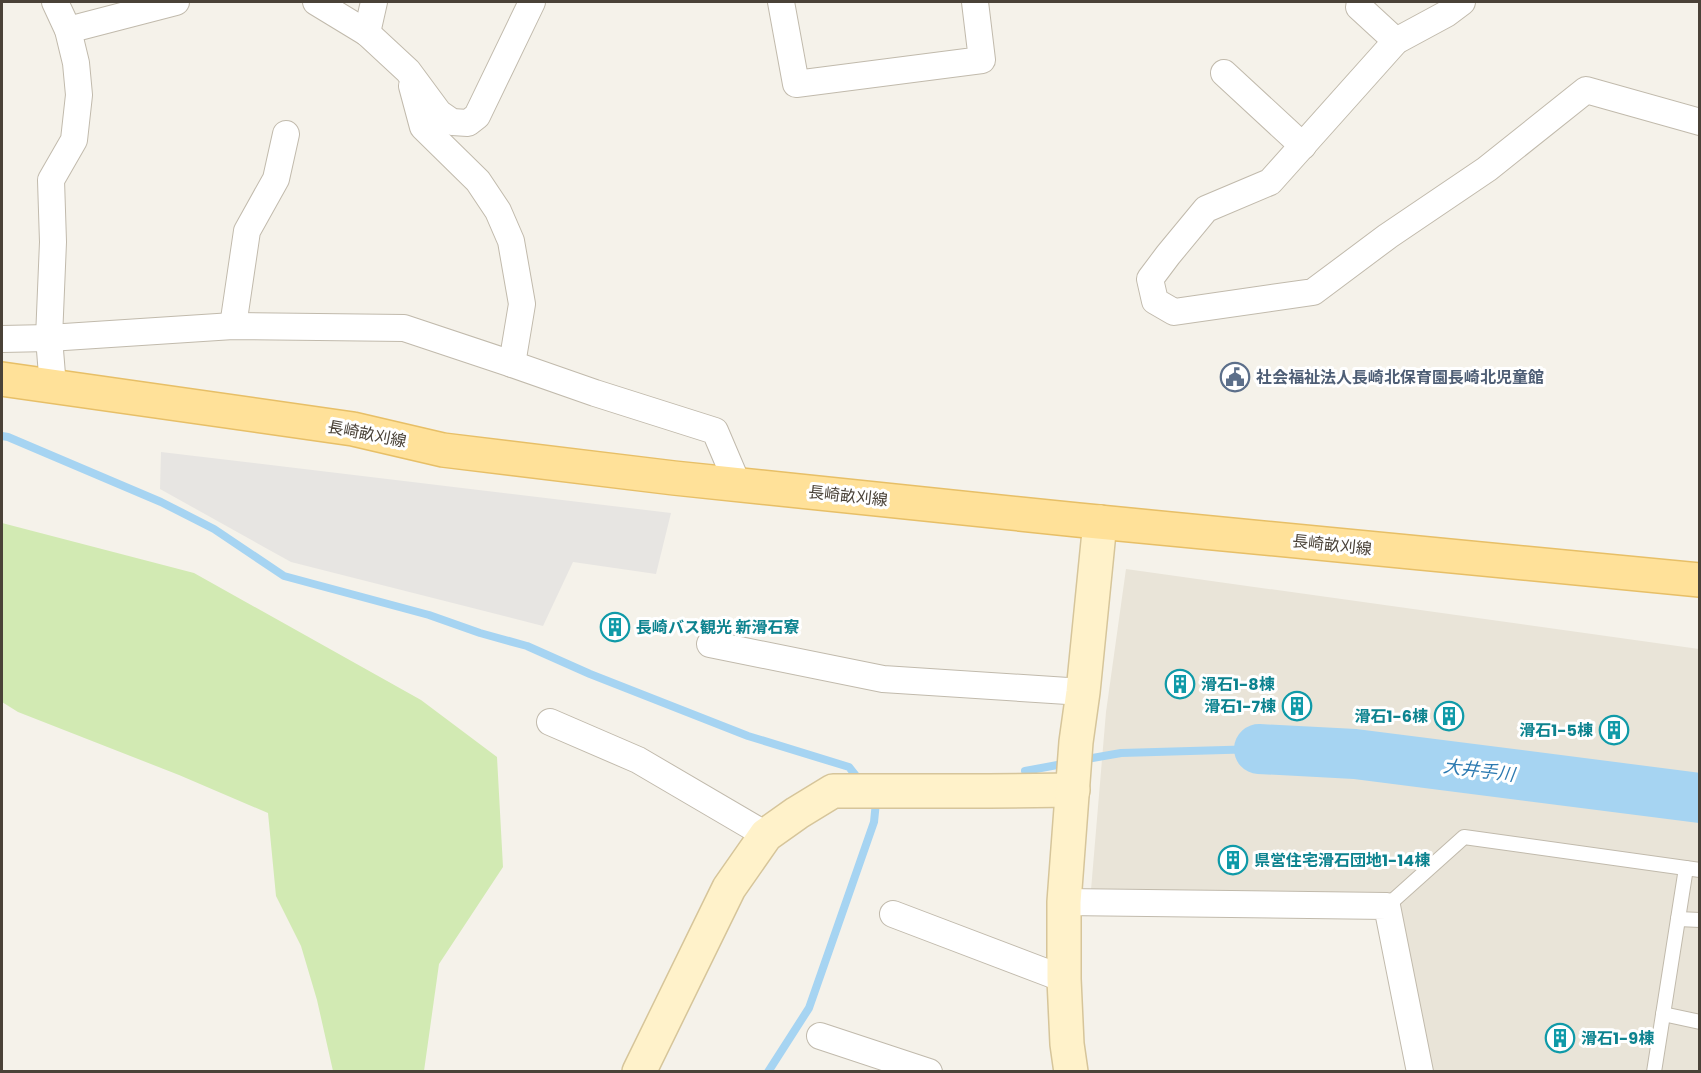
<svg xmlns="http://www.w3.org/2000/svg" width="1701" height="1073" viewBox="0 0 1701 1073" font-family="Poppins,'Noto Sans JP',sans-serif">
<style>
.residential{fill:#e9e4d8}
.green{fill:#d2eab3}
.parking{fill:#e7e5e2}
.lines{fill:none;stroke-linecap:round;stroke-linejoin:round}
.stream{stroke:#a6d4f2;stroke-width:8}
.river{stroke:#a6d4f2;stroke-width:50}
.lane-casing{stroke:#c1baac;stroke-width:16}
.street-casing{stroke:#c1baac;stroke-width:28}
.secondary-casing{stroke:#d6c59a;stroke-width:36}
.primary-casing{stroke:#e7bf67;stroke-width:36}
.lane{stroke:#fff;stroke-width:14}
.street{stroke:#fff;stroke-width:26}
.secondary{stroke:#fff2ca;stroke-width:33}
.primary{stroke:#ffe199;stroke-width:33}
.labels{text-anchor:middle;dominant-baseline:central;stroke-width:6;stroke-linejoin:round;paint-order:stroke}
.service-label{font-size:16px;font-weight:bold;fill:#4e5e75;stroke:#fff;text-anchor:start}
.street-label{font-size:16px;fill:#4a4238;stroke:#fff}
.culture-label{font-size:16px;font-weight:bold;fill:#0d838f;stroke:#fff;text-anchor:start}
.water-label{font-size:18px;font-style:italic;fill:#2c7ab1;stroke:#fff}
</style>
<rect width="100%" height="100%" fill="#f5f2ea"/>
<!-- residential -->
<path class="residential" d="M1126 569 1699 649V1071H1421L1387 906 1091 890 1106 712Z"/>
<!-- green -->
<path class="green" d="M2 523 194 573 421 700 497 757 503 867 439 964 424 1071H333L317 1000 301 946 276 896 268 813 179 775 18 712 2 702Z"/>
<!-- parking -->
<path class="parking" d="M161 452 671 513 656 574 573 562 543 626 291 562 160 489Z"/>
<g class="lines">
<!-- stream -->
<g class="stream">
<path d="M2 436 8 437 161 502 214 529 284 576 429 615 480 633 527 646 590 674 748 736 849 767 860 781"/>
<path d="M1081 760 1121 753 1259 749"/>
<path d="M1025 771 1068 763"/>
<path d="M768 1072 809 1008 874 822 876 802 873 799"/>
</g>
<!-- river -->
<path class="river" d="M1259 749 1355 754 1700 798"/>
<!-- lane casing -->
<g class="lane-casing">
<g id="lane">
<path d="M1387 906 1464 837 1700 870"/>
<path d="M1678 919 1700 920"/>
<path d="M1663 1014 1700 1022"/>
<path d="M1654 1072 1686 868"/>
</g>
</g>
<!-- street casing -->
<g class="street-casing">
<g id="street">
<path d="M316 2 367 33 408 71 439 113 452 122 468 123 477 116 532 2"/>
<path d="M781 2 796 84 982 60 975 2"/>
<path d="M1462 2 1446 14 1396 41 1270 182 1206 209 1168 255 1150 279 1155 301 1174 312 1313 292 1388 236 1487 169 1586 90 1700 122"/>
<path d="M1359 7 1396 41"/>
<path d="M68 30 176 2"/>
<path d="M367 33 374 2"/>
<path d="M1224 73 1303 146"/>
<path d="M412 86 423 127 478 181 498 211 511 241 522 304 512 364"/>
<path d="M233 326 247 231 276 179 286 134"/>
<path d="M2 339 49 338 233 326 404 328 512 364 595 393 715 431 738 485"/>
<path d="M53 387 49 338 53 242 51 180 74 140 79 95 76 63 68 30 55 2"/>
<path d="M710 644 883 679 1083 692"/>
<path d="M550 722 638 760 766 835"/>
<path d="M1064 902 1387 906 1420 1072"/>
<path d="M893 914 1064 979"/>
<path d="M820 1036 929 1072"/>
</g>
</g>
<!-- secondary casing -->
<g class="secondary-casing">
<g id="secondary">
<path d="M639 1072 729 888 766 835 797 813 833 791H989L1073 790"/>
<path d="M1071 1072 1067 1044 1064 979V902L1076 742 1083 692 1100 522"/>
</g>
</g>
<!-- primary casing -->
<g class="primary-casing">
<path id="primary" d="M2 379 353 429 443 450 674 478 1078 520 1700 580"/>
</g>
<!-- lane -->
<use href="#lane" class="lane"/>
<!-- street -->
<use href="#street" class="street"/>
<!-- secondary -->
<use href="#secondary" class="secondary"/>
<!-- primary -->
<use href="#primary" class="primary"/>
</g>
<!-- icons -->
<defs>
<g id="civic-ring" transform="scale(1.5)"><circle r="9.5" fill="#fff" stroke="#5c6f8a" stroke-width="1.5"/><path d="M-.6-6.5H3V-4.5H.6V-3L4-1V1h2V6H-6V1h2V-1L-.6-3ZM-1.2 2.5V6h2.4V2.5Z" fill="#5c6f8a"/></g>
<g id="building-ring" transform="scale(1.5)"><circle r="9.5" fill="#fff" stroke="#0f9aa8" stroke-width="1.5"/><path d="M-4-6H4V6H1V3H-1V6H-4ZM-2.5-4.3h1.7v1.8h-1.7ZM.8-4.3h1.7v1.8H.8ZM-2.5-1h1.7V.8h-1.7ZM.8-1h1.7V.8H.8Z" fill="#0f9aa8"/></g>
</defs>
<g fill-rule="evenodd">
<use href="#civic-ring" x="1235" y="377"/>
<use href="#building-ring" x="615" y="627"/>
<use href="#building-ring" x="1180" y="684"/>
<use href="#building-ring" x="1297" y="706"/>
<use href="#building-ring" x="1449" y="716"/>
<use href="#building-ring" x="1614" y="730"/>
<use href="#building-ring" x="1233" y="860"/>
<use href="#building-ring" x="1560" y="1038"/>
</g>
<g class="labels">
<!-- service labels -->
<g class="service-label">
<text x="1256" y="377">社会福祉法人長崎北保育園長崎北児童館</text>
</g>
<!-- street labels -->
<g class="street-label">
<text transform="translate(367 434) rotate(11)">長崎畝刈線</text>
<text transform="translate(848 496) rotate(6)">長崎畝刈線</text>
<text transform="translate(1332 545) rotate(6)">長崎畝刈線</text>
</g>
<!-- culture labels -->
<g class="culture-label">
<text x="636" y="627">長崎バス観光 新滑石寮</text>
<text x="1201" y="684">滑石1-8棟</text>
<text x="1276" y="706" text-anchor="end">滑石1-7棟</text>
<text x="1428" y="716" text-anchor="end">滑石1-6棟</text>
<text x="1593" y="730" text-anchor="end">滑石1-5棟</text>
<text x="1254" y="860">県営住宅滑石団地1-14棟</text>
<text x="1581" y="1038">滑石1-9棟</text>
</g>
<!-- water labels -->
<g class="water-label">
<text transform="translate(1479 770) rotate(7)">大井手川</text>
</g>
</g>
<!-- border -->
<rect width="1701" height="1073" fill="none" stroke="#4a4238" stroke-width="6"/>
</svg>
